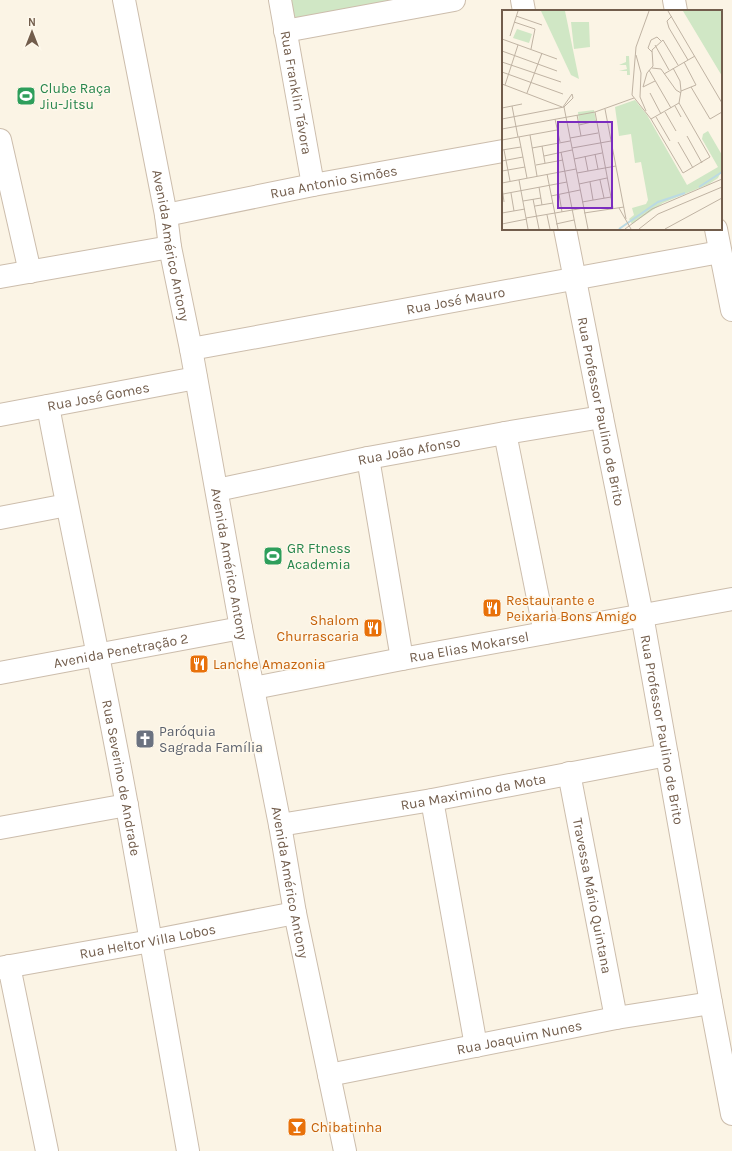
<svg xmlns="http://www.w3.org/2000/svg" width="732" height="1151" viewBox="0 0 732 1151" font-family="Karla,sans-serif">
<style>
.green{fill:#d0e7c5}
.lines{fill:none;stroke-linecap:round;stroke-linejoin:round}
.minor-casing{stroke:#ccbdac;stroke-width:24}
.minor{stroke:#fff;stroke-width:22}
.labels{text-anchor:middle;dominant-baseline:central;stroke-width:3;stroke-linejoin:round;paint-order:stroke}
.leisure-label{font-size:14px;fill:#27864d;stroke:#fef8eb;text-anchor:start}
.street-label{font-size:14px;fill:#725d4c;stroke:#fef8eb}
.food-label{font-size:14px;fill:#c56008;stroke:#fef8eb;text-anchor:start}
.worship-label{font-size:14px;fill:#5b616d;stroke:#fef8eb;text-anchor:start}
.inset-river{fill:none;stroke:#bbdae3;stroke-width:2}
.inset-road{fill:none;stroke:#c0b3a3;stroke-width:1}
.view{fill:#7b2cbf;fill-opacity:0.15;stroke:#7b2cbf;stroke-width:2}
.inset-edge{fill:none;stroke:#725d4c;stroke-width:2}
</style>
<rect width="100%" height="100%" fill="#fbf4e5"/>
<!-- green -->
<path class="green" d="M284 0H425L289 24Z"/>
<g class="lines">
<!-- minor casing -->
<g class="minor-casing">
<g id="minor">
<path id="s1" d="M124 0 166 215 170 247 191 349 241 628 280 825 295 913 345 1151"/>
<path id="s2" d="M280 0 313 185"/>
<path d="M522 0 524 11"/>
<path d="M674 0 676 11"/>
<path d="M285 31 454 0"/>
<path d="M0 140 30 272"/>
<path id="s3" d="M166 215 313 185 503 151"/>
<path id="s4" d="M565 229 602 417 642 615 711 1003 732 1114"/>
<path d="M716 229 732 310"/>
<path d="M0 277 170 247"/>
<path id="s5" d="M191 349 720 252"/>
<path id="s6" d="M48 406C73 539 103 672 127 806 148 921 167 1036 188 1151"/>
<path id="s7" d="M0 415 196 378"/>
<path d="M505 433 545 633"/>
<path d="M368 458 402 659"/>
<path id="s8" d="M217 490 368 458 505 433 602 417"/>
<path d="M0 518 67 505"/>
<path id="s9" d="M0 673 241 628"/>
<path id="s10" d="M254 688 402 659 732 599"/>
<path id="s11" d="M569 773 616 1018"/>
<path d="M432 800 476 1046"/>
<path id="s12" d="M280 825 432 800 667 755"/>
<path d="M0 828 127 805"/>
<path d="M9 966 47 1151"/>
<path id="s13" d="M0 968 151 941 295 913"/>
<path id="s14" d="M329 1075 616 1018 711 1003"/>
</g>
</g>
<!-- minor -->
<use href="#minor" class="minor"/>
</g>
<!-- icons -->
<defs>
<g id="stadium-square" transform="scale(1)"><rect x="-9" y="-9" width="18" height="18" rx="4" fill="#2e9e5b" stroke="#fef8eb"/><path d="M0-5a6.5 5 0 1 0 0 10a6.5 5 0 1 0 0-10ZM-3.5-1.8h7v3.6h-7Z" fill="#fff"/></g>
<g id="restaurant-square" transform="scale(1)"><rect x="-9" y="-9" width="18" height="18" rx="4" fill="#e8710a" stroke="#fef8eb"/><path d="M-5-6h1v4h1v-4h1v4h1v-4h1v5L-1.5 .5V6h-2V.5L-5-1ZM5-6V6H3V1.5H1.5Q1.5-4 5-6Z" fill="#fff"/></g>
<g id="church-square" transform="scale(1)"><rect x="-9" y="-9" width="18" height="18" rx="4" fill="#6b7280" stroke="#fef8eb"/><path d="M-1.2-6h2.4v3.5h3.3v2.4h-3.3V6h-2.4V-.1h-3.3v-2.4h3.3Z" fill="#fff"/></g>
<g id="bar-square" transform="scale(1)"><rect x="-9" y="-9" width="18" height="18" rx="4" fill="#e8710a" stroke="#fef8eb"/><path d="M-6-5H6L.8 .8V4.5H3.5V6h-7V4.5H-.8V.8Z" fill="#fff"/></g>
</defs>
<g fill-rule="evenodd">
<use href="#stadium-square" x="26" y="96"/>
<use href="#stadium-square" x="273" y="556"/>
<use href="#restaurant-square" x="492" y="608"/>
<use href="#restaurant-square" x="373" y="628"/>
<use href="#restaurant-square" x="199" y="664"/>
<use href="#church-square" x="145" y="739"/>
<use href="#bar-square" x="297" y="1127"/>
</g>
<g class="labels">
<!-- leisure labels -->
<g class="leisure-label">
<text x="40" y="88">Clube Raça<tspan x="40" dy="16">Jiu-Jitsu</tspan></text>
<text x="287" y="548">GR Ftness<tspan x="287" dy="16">Academia</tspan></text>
</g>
<!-- street labels -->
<g class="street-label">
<text stroke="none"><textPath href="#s2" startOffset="94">Rua Franklin Távora</textPath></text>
<text stroke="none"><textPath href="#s3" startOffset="171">Rua Antonio Simões</textPath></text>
<text stroke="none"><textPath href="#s1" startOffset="250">Avenida Américo Antony</textPath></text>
<text stroke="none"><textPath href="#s5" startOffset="269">Rua José Mauro</textPath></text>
<text stroke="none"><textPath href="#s7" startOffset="100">Rua José Gomes</textPath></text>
<text stroke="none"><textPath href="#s4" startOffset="186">Rua Professor Paulino de Brito</textPath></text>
<text stroke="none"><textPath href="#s8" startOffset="196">Rua João Afonso</textPath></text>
<text stroke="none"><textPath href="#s1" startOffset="574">Avenida Américo Antony</textPath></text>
<text stroke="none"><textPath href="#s10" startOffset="219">Rua Elias Mokarsel</textPath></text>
<text stroke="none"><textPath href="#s9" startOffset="123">Avenida Penetração 2</textPath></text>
<text stroke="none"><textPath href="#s4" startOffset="510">Rua Professor Paulino de Brito</textPath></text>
<text stroke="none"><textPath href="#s6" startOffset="379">Rua Severino de Andrade</textPath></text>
<text stroke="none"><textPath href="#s12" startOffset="196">Rua Maximino da Mota</textPath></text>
<text stroke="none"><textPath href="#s1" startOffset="898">Avenida Américo Antony</textPath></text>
<text stroke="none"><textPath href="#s11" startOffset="125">Travessa Mário Quintana</textPath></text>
<text stroke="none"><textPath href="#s13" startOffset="150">Rua Heltor Villa Lobos</textPath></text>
<text stroke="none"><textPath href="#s14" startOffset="194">Rua Joaquim Nunes</textPath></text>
</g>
<!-- food labels -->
<g class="food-label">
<text x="506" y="600">Restaurante e<tspan x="506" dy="16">Peixaria Bons Amigo</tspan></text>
<text x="359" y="620" text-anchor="end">Shalom<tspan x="359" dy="16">Churrascaria</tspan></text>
<text x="213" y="664">Lanche Amazonia</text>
<text x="311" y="1127">Chibatinha</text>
</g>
<!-- worship labels -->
<g class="worship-label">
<text x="159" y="731">Paróquia<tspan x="159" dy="16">Sagrada Família</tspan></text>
</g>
</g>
<!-- overview -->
<g transform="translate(502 10)">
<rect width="220" height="220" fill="#fbf4e5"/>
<path d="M39 1H63L77 69 69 65ZM181 1H220V66ZM69 12H87L88 37 72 39ZM15 19 30 24 27 33 11 28ZM124 46H127L128 65H125V61H117L125 59 124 55H117L124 52ZM133 90 145 105 185 175 216 157 200 129 201 124 206 121 220 145V160L216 168 207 174 161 193 130 214 127 209 132 205 130 198 144 194 146 190 139 152 133 153 129 124 117 126 113 97ZM92 100 94 111 77 114 76 102Z" fill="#d0e7c5"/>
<path class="inset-river" d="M197 177 220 162M117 219 156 192 183 183"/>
<path class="inset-road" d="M147 1 134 37 130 85 149 109 181 163 208 147 177 93M166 1 220 93M14 6 40 15M170 6 165 11 167 18 186 50M12 12 33 19 29 39M8 26 16 1M0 29 55 49M153 35 167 60M0 41 55 61M150 42 146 38 149 30 155 27 159 31M134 45 139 63 138 87 144 101M0 52 59 72M150 58 159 59 174 80 179 83M171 58 178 71 179 81M147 60 169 98M0 62 61 84M162 64 193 46M0 74 60 97M3 75 16 35M141 77 145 63 151 56 150 40 161 30 176 55M141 77 153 71M189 77 208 109 220 102M25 83 40 43M148 83 159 104M177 93 179 81 194 75 182 52M10 96 16 127M173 96 179 107M62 97 86 219M0 98 20 94M103 99 124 209M93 102 111 198M163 102 174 121M75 105 79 126M154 107 168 131M0 109 62 97 71 88 70 84 61 97M53 109 58 132M149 109 177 93M77 115 94 111M0 119 93 102 132 88M28 125 35 166M185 126 200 153M17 127 25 168M68 128 96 123M0 130 55 120M176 132 191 158M40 136 43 153M30 138 68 131M70 138 109 131M0 140 19 137M2 140 8 171M59 142 74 219M93 144 96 159M42 146 70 140M83 146 86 161M72 149 100 143M0 151 21 147M34 155 61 150M0 161 23 157M75 163 114 156M45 164 56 219M17 170 26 219M98 170 102 188M88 172 91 190M0 173 74 159M77 174 105 168M0 177 2 192M37 177 40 195M9 183 12 201M1 184 65 172M57 184 60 202M49 186 78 180M31 189 37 219M21 191 39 188M80 192 109 187M33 196 51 193M117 198 129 219M0 203 23 199M82 203 122 197M45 205 48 219M24 208 82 198M0 214 25 209M54 214 72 210M123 219 150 199 220 169M137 219 156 204 220 177M163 219 220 188"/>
<path class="view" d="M56 112H110V198H56Z"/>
<rect width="220" height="220" class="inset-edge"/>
</g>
<!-- north arrow -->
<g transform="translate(32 32)" stroke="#fef8eb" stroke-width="3" paint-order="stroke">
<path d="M0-3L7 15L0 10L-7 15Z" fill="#725d4c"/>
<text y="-6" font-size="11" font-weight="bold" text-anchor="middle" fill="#725d4c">N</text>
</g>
</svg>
